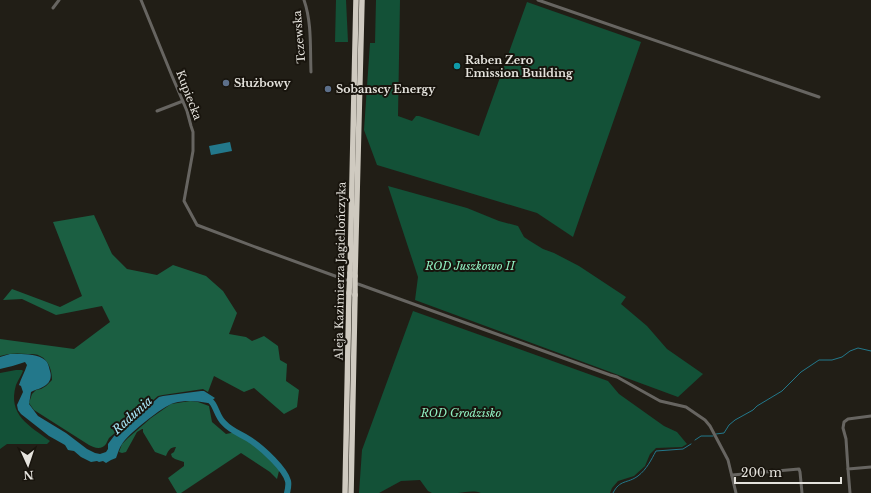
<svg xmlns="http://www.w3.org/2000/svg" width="871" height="493" viewBox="0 0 871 493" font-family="'Libre Baskerville',serif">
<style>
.green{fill:#135137}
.forest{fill:#1b5f42}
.water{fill:#23788b}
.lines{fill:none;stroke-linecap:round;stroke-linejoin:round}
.stream{stroke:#23788b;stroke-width:1}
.river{stroke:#23788b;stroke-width:6}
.minor{stroke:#676561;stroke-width:3}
.motorway{stroke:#cfcac0;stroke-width:5.5}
.motorway-bridge{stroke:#cfcac0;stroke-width:5.5}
.culture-dot{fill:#0f9aa8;stroke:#18140d;stroke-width:1.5}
.service-dot{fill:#5c6f8a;stroke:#18140d;stroke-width:1.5}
.labels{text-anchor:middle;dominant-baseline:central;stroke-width:4;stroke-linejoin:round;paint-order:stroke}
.street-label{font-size:11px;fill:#e5e3dd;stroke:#18140d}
.poi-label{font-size:11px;font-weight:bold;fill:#e5e3dd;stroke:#18140d;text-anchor:start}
.park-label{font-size:11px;font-style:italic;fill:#91f1c2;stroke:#18140d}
.water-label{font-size:12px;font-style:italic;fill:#a7e6f7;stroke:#18140d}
</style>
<rect width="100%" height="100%" fill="#211e16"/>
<!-- green -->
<g class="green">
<path d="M336 0H346L348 42H335Z"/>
<path d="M376 0H400L398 116 412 121 416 116H419L479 136 527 2 641 42 573 237 537 213 377 165 364 130 370 43H375Z"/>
<path d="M388 186 467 208 499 221 518 226 524 237 530 241 543 249 554 253 579 266 626 297 621 304 647 326 667 349 703 374 678 397 415 300 418 277Z"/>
<path d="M413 311 608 381 619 394 664 426 677 432 687 444 682 447 656 448 650 454 645 466 634 476 618 481 612 488 610 493H481C474 490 466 492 458 493 449 493 440 493 432 493L428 491 420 480 401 481 379 493H359L362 450Z"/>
<path d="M16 370H22L23 371C21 376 18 380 16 385 7 415 30 426 50 441L47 444H7L0 449V373Z"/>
</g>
<!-- forest -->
<g class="forest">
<path d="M94 215 112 254 127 269 157 275 173 265 206 276 223 291 237 313 229 334 246 337 252 341 264 336 278 346 280 360 287 364 286 381 299 390 297 407 284 414 254 388 244 392 214 376 208 392 203 389 163 395 158 396 109 438C108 440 107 442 106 444 102 450 94 448 89 445L34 410 29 403 32 394 36 390 41 389 46 386 52 380C52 371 49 360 40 356 37 354 32 354 28 354 18 353 9 353 0 356V339L74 349 110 322 102 306 56 315 22 299 3 300 12 289 60 307 82 296 53 222Z"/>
<path d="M190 401 198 402 209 406 212 422 226 434 236 432 253 442 280 467 277 479 270 472 241 453 181 493H177L168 478 184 466V462L175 459 172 457 171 454 174 452 176 447C170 447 168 451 166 456L155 452 143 432V429H142L137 432 126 452 122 453 119 452 122 444 128 438 151 418 171 404Z"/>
</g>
<!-- water -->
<g class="water">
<path d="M230 142 232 151 211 155 209 146Z"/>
<path d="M10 354C20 354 37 353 45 360 48 362 49 367 50 371 52 377 50 382 46 385 41 389 36 389 31 392L29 404 38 416 66 433 87 449 95 453 100 454 106 452 108 449V444L114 436 159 397 163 396 201 391H204L215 398 208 403C196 401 186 400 174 403 163 406 128 434 122 444 119 448 118 453 116 458L111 460 106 463 103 461 99 462 97 461 91 462 81 457 74 451 68 450 65 445 49 436 21 414 18 410 17 405 23 392 21 386 19 385C21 378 25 372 27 365L25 362C17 365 8 367 0 369V357Z"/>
</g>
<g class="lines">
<!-- stream -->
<g class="stream">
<path d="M716 434 724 433 729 425 735 420 753 410 757 406 782 391 801 372 819 360H832L842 357 850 351 858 348 871 351"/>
<path d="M695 440 701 436H713"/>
<path d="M613 493C620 479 627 484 638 476 647 469 651 460 656 451L683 449 691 444"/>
</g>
<!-- river -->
<path class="river" d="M204 397C217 401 215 415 224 423 232 432 244 435 253 442 263 449 285 469 288 481 289 485 288 489 287 493"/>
<!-- minor -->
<g class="minor">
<path d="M141 0 172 76 187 111 191 126 193 132V151L184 201 197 225 258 248 346 280"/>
<path d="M304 0C312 23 310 48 311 72"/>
<path d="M538 0 819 97"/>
<path d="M53 8 59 0"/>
<path d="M157 111 183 101"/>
<path d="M358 284 610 375 617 377 660 401 686 407 705 420 710 426 728 460 736 493"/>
<path d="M848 469 846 439 843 428 844 422 848 419 871 416"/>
<path d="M732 475 799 469 800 472 802 493"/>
<path d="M850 493 848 469 871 467"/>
</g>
<!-- motorway -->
<g class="motorway">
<path d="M350 273 356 0"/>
<path d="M355 276 362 0"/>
<path d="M345 493 349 293"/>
<path d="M351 493 355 295"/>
</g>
<!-- motorway-bridge -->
<g class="motorway-bridge">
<path d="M349 293 350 273"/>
<path d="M355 295V276"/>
</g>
</g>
<!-- markers -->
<circle class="culture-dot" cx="457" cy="66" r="4"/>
<g class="service-dot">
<circle cx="226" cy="83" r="4"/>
<circle cx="328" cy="89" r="4"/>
</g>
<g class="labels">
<!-- street labels -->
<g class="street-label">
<text transform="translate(299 37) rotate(-95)">Tczewska</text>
<text transform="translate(189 95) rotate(69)">Kupiecka</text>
<text transform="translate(340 271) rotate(-89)">Aleja Kazimierza Jagiellończyka</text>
</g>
<!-- poi labels -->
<g class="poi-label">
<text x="465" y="60">Raben Zero<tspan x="465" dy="13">Emission Building</tspan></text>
<text x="234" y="83">Służbowy</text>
<text x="336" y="89">Sobanscy Energy</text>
</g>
<!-- park labels -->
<g class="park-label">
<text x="470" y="266">ROD Juszkowo II</text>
<text x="461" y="413">ROD Grodzisko</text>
</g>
<!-- water labels -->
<g class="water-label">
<text transform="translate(132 415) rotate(-42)">Radunia</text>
</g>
</g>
<!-- north arrow -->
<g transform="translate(28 465) rotate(177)" stroke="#18140d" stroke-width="3" paint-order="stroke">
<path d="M0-3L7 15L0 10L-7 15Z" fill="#e5e3dd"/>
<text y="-6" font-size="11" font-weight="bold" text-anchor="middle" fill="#e5e3dd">N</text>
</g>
<!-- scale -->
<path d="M735 477v6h106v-6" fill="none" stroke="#e5e3dd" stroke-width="2"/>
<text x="741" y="477" font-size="12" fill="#e5e3dd" stroke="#18140d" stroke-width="3" paint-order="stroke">200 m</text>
</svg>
